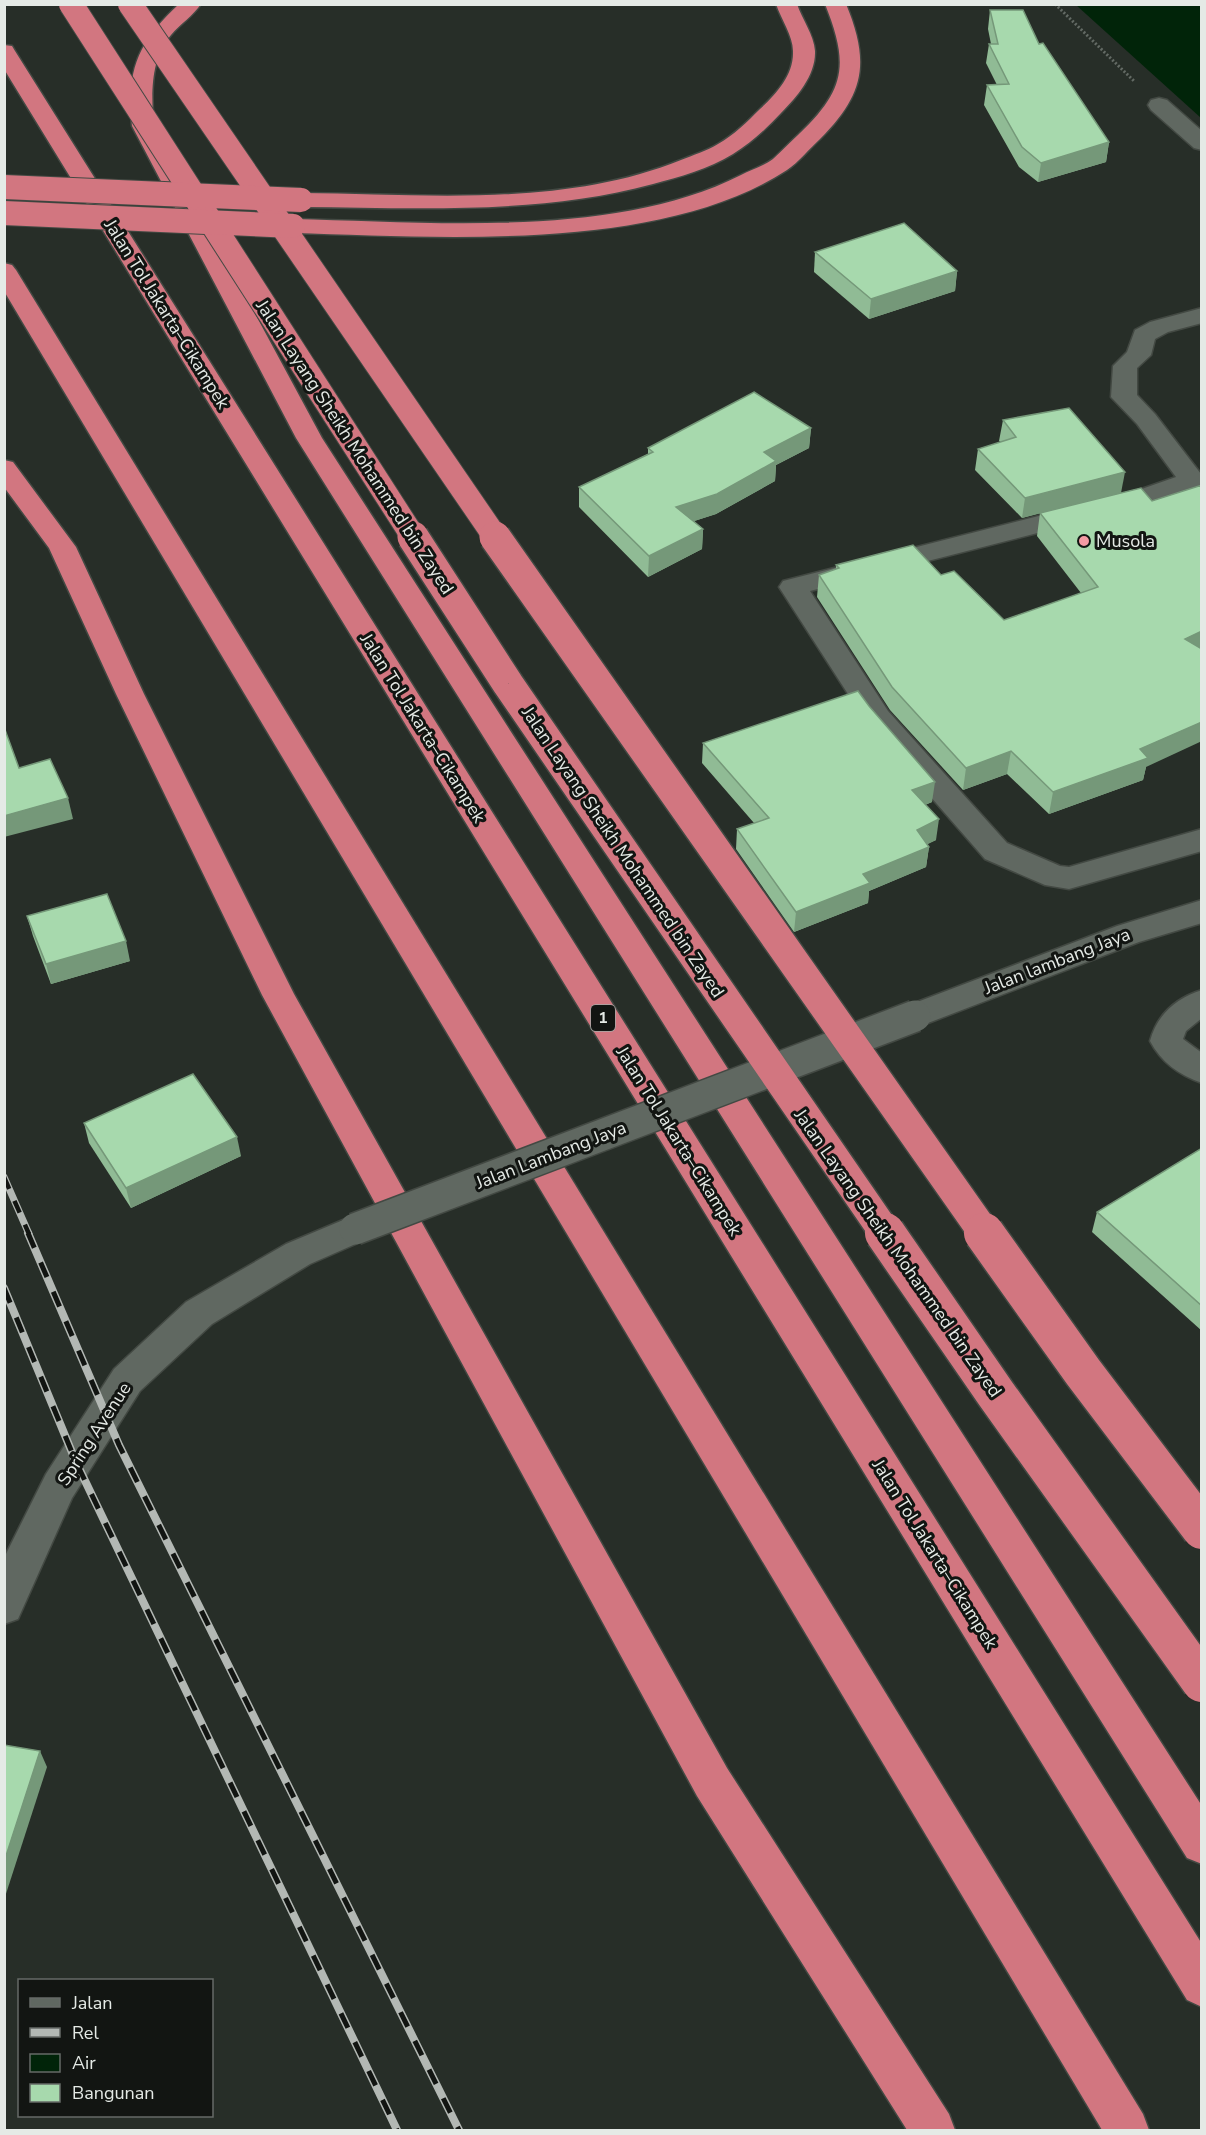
<svg xmlns="http://www.w3.org/2000/svg" width="1206" height="2135" viewBox="0 0 1206 2135" font-family="'Nunito Sans',sans-serif">
<style>
.water{fill:#012409}
.lines{fill:none;stroke-linecap:round;stroke-linejoin:round}
.street-casing{stroke:#434943;stroke-width:3}
.secondary-casing{stroke:#434943;stroke-width:3}
.highway-casing{stroke:#434943;stroke-width:3}
.path{stroke:#636a64;stroke-width:3;stroke-dasharray:2 2;stroke-linecap:butt}
.street{fill:#606861;fill-rule:evenodd}
.secondary{fill:#606861;fill-rule:evenodd}
.highway{fill:#d27680;fill-rule:evenodd}
.rail-far1-casing{stroke:#b3b8b4;stroke-width:7}
.rail-casing{stroke:#b3b8b4;stroke-width:8}
.rail-far1{stroke:#121512;stroke-width:4.5;stroke-dasharray:13;stroke-linecap:butt}
.rail{stroke:#121512;stroke-width:5;stroke-dasharray:16;stroke-linecap:butt}
.secondary-bridge-casing{stroke:#434943;stroke-width:34;stroke-linecap:butt}
.highway-bridge-far2-casing{stroke:#434943;stroke-width:26;stroke-linecap:butt}
.highway-bridge-far1-casing{stroke:#434943;stroke-width:34;stroke-linecap:butt}
.highway-bridge-casing{stroke:#434943;stroke-width:43;stroke-linecap:butt}
.secondary-bridge{stroke:#606861;stroke-width:31}
.highway-bridge-far2{stroke:#d27680;stroke-width:24}
.highway-bridge-far1{stroke:#d27680;stroke-width:31}
.highway-bridge{stroke:#d27680;stroke-width:40}
.wall{fill:#90bb95}
.shaded-wall{fill:#759879}
.building{fill:#a7d9ad;stroke:#759879;stroke-width:1.5}
.poi-dot{fill:#f49aa3;stroke:#121512;stroke-width:2}
.labels{text-anchor:middle;dominant-baseline:central;stroke-width:6;stroke-linejoin:round;paint-order:stroke}
.shield{fill:#121512;stroke:#a6aaa6;stroke-width:1.5}
.shield-label{font-size:16px;font-weight:bold;fill:#e5eae6}
.street-label{font-size:18px;fill:#e5eae6;stroke:#121512}
.poi-label{font-size:18px;fill:#e5eae6;stroke:#121512;text-anchor:start}
</style>
<rect width="100%" height="100%" fill="#272e28"/>
<!-- water -->
<path class="water" d="M1076 5H1201V118Z"/>
<g class="lines">
<!-- street casing -->
<g class="street-casing">
<g id="street">
<path d="M1159 98 1167 100 1202 131V150L1194 148 1151 110 1148 105 1151 100Z"/>
<path d="M1202 308V323L1168 332 1155 339 1151 355 1137 368V395L1155 414 1201 474V486L1151 504 810 591 888 711 1007 843 1060 866 1069 867 1202 829V851L1069 889 1045 885 985 859 868 725 779 587 783 581 1133 492 1176 477 1137 424 1111 397 1113 366 1127 352 1135 330 1150 322Z"/>
<path d="M1202 990V1018L1186 1031 1183 1039 1202 1053V1083C1179 1075 1161 1062 1150 1041 1157 1015 1176 998 1202 990Z"/>
</g>
</g>
<!-- secondary casing -->
<g class="secondary-casing">
<g id="secondary">
<path d="M1202 900V923L1139 942 915 1028 904 1025 899 1016 904 1007 1117 926Z"/>
<path d="M355 1215 367 1219 372 1229 367 1239 310 1264 212 1324 140 1391 72 1498 18 1619 4 1624V1558L46 1474 114 1369 186 1302 286 1244Z"/>
</g>
</g>
<!-- highway casing -->
<g class="highway-casing">
<g id="highway">
<path d="M179 4H201C193 16 180 24 171 35 150 59 151 96 154 126L322 438 1202 1806V1864L1187 1858 296 438 132 126C126 70 138 42 179 4Z"/>
<path d="M776 4H797C802 19 814 35 815 51 816 75 797 97 781 113 767 128 751 143 733 154 709 169 679 177 653 184 538 215 419 208 301 207L293 205 289 200 293 195 301 193C426 194 562 208 681 160 693 155 707 151 718 144 734 135 747 122 760 109 776 94 794 75 793 51 793 36 781 19 776 4Z"/>
<path d="M825 4H846C870 62 865 94 820 139 809 149 799 162 787 170 660 253 440 237 293 233L285 231 281 226 285 221 293 219C431 222 615 239 741 175 751 170 764 166 773 159 782 151 790 142 799 134 846 89 849 64 825 4Z"/>
<path d="M4 45 12 46 15 51 1202 1944V2007L1187 2000 4 69Z"/>
<path d="M4 263 12 265 16 270 1143 2114 1149 2130H1102L4 291Z"/>
<path d="M4 460 13 462 76 547 144 694 294 994 727 1768 949 2114 955 2130H907L697 1796 262 995 116 694 49 548 4 487Z"/>
</g>
</g>
<!-- path -->
<path class="path" d="M1055 4 1134 81"/>
<!-- street -->
<use href="#street" class="street"/>
<!-- secondary -->
<use href="#secondary" class="secondary"/>
<!-- highway -->
<use href="#highway" class="highway"/>
<!-- rail-far1 casing -->
<g class="rail-far1-casing">
<path id="rail-far1" d="M4 1177 29 1234"/>
</g>
<!-- rail casing -->
<g class="rail-casing">
<g id="rail">
<path d="M28 1233 119 1445 459 2130"/>
<path d="M4 1288 76 1462 397 2130"/>
</g>
</g>
<!-- rail-far1 -->
<use href="#rail-far1" class="rail-far1"/>
<!-- rail -->
<use href="#rail" class="rail"/>
<!-- secondary-bridge casing -->
<g class="secondary-bridge-casing">
<path id="secondary-bridge" d="M355 1229 915 1016"/>
</g>
<!-- highway-bridge-far2 casing -->
<g class="highway-bridge-far2-casing">
<g id="highway-bridge-far2">
<path d="M71 4 414 538"/>
<path d="M130 4 496 538"/>
<path d="M4 187 301 200"/>
<path d="M4 213 293 226"/>
</g>
</g>
<!-- highway-bridge-far1 casing -->
<g class="highway-bridge-far1-casing">
<g id="highway-bridge-far1">
<path d="M413 537 508 684 886 1234"/>
<path d="M495 537 985 1234"/>
</g>
</g>
<!-- highway-bridge casing -->
<g class="highway-bridge-casing">
<g id="highway-bridge">
<path d="M885 1233 996 1394 1202 1682"/>
<path d="M984 1233 1083 1372 1202 1529"/>
</g>
</g>
<!-- secondary-bridge -->
<use href="#secondary-bridge" class="secondary-bridge"/>
<!-- highway-bridge-far2 -->
<use href="#highway-bridge-far2" class="highway-bridge-far2"/>
<!-- highway-bridge-far1 -->
<use href="#highway-bridge-far1" class="highway-bridge-far1"/>
<!-- highway-bridge -->
<use href="#highway-bridge" class="highway-bridge"/>
</g>
<!-- wall -->
<g class="wall">
<path d="M990 10 1039 44 1109 142 1106 162 1038 182 1019 167 984 105 987 85H997L986 63 989 44H991L988 29Z"/>
<path d="M815 252 957 271 955 291 869 319 814 272Z"/>
<path d="M1003 420 1121 493 1146 767 1143 780 1049 814 1007 774 963 790 890 710 817 597 819 575 836 569V565L941 575 1004 620 1081 593 1037 536 1040 513 1022 518 975 470 978 449 1001 442 999 441Z"/>
<path d="M811 428 809 448 776 465 775 481 716 514 694 521 703 529 702 549 648 577 579 507V487L648 454V448Z"/>
<path d="M703 743 932 802 925 805 936 840 927 844 929 847 926 867 869 891 868 903 794 932 736 849 737 829 754 823 702 763Z"/>
<path d="M27 916 130 961 51 984 33 936Z"/>
<path d="M84 1123 241 1156 131 1208 89 1143Z"/>
<path d="M1202 1148V1331L1092 1232 1097 1212Z"/>
</g>
<!-- shaded-wall -->
<g class="shaded-wall">
<path d="M1109 142 1106 162 1038 182 1041 163Z"/>
<path d="M957 271 955 291 869 319 871 299Z"/>
<path d="M811 428 809 448 776 465 775 481 716 514 676 527V507L764 452Z"/>
<path d="M1125 472 1121 493 1022 518 1025 498Z"/>
<path d="M703 529 702 549 648 577 649 556Z"/>
<path d="M1202 631V651L1185 639Z"/>
<path d="M1202 722V741L1146 767 1143 780 1049 814 1053 792 1140 749Z"/>
<path d="M1011 751 1007 774 963 790 966 768Z"/>
<path d="M935 782 932 802 909 811 912 790Z"/>
<path d="M68 798 73 819 4 837V816Z"/>
<path d="M939 819 936 840 914 851 917 830Z"/>
<path d="M929 847 926 867 869 891 868 903 794 932 796 912 863 874Z"/>
<path d="M126 941 130 961 51 984 46 964Z"/>
<path d="M237 1137 241 1156 131 1208 126 1188Z"/>
<path d="M40 1751 47 1767 4 1900V1862Z"/>
</g>
<!-- building -->
<g class="building">
<path d="M990 10H1023L1039 44 1043 43 1109 142 1041 163 1022 147 987 85 1009 84 989 44H998Z"/>
<path d="M904 223 957 271 871 299 815 252Z"/>
<path d="M754 392 811 428 764 452 776 461 717 494 676 507 703 529 649 556 579 487 653 452 648 448Z"/>
<path d="M1069 408 1125 472 1025 498 978 449 1016 437 1003 420Z"/>
<path d="M1202 485V631L1185 639 1202 649V722L1140 749 1148 758 1053 792 1011 751 966 768 892 687 819 575 839 568 836 565 913 545 941 575 954 571 1004 620 1098 587 1040 513 1141 488 1152 501Z"/>
<path d="M858 691 869 706 935 782 912 790 939 819 917 830 929 847 863 874 870 883 796 912 737 829 769 818 703 743Z"/>
<path d="M4 727 19 768 50 759 68 798 4 816Z"/>
<path d="M107 894 126 941 46 964 27 916Z"/>
<path d="M193 1074 237 1137 126 1188 84 1123Z"/>
<path d="M1202 1148V1306L1097 1212Z"/>
<path d="M4 1745 40 1751 4 1862Z"/>
</g>
<!-- markers -->
<circle class="poi-dot" cx="1084" cy="541" r="6"/>
<g class="labels">
<!-- shield labels -->
<rect class="shield" x="591" y="1005" width="24" height="26" rx="4.5"/>
<g class="shield-label">
<text x="603" y="1018">1</text>
</g>
<!-- street labels -->
<g class="street-label">
<text transform="translate(167 314) rotate(58)">Jalan Tol Jakarta–Cikampek</text>
<text transform="translate(355 447) rotate(57)">Jalan Layang Sheikh Mohammed bin Zayed</text>
<text transform="translate(423 728) rotate(58)">Jalan Tol Jakarta–Cikampek</text>
<text transform="translate(623 852) rotate(56)">Jalan Layang Sheikh Mohammed bin Zayed</text>
<text transform="translate(1057 961) rotate(-21)">Jalan lambang Jaya</text>
<text transform="translate(679 1141) rotate(58)">Jalan Tol Jakarta–Cikampek</text>
<text transform="translate(551 1155) rotate(-21)">Jalan Lambang Jaya</text>
<text transform="translate(898 1253) rotate(55)">Jalan Layang Sheikh Mohammed bin Zayed</text>
<text transform="translate(94 1434) rotate(-57)">Spring Avenue</text>
<text transform="translate(935 1554) rotate(58)">Jalan Tol Jakarta–Cikampek</text>
</g>
<!-- poi labels -->
<g class="poi-label">
<text x="1096" y="541">Musola</text>
</g>
</g>
<!-- border -->
<rect width="1206" height="2135" fill="none" stroke="#e5eae6" stroke-width="12"/>
<!-- legend -->
<rect x="18" y="1979" width="195" height="138" fill="#121512" stroke="#666a67" stroke-width="1.5"/>
<rect x="30" y="1998" width="30" height="9" fill="#606861" stroke="#666a67" stroke-width="1.5"/>
<text x="72" y="2009" font-size="18" fill="#e5eae6">Jalan</text>
<rect x="30" y="2028" width="30" height="9" fill="#b3b8b4" stroke="#666a67" stroke-width="1.5"/>
<text x="72" y="2039" font-size="18" fill="#e5eae6">Rel</text>
<rect x="30" y="2054" width="30" height="18" fill="#012409" stroke="#666a67" stroke-width="1.5"/>
<text x="72" y="2069" font-size="18" fill="#e5eae6">Air</text>
<rect x="30" y="2084" width="30" height="18" fill="#a7d9ad" stroke="#666a67" stroke-width="1.5"/>
<text x="72" y="2099" font-size="18" fill="#e5eae6">Bangunan</text>
</svg>
